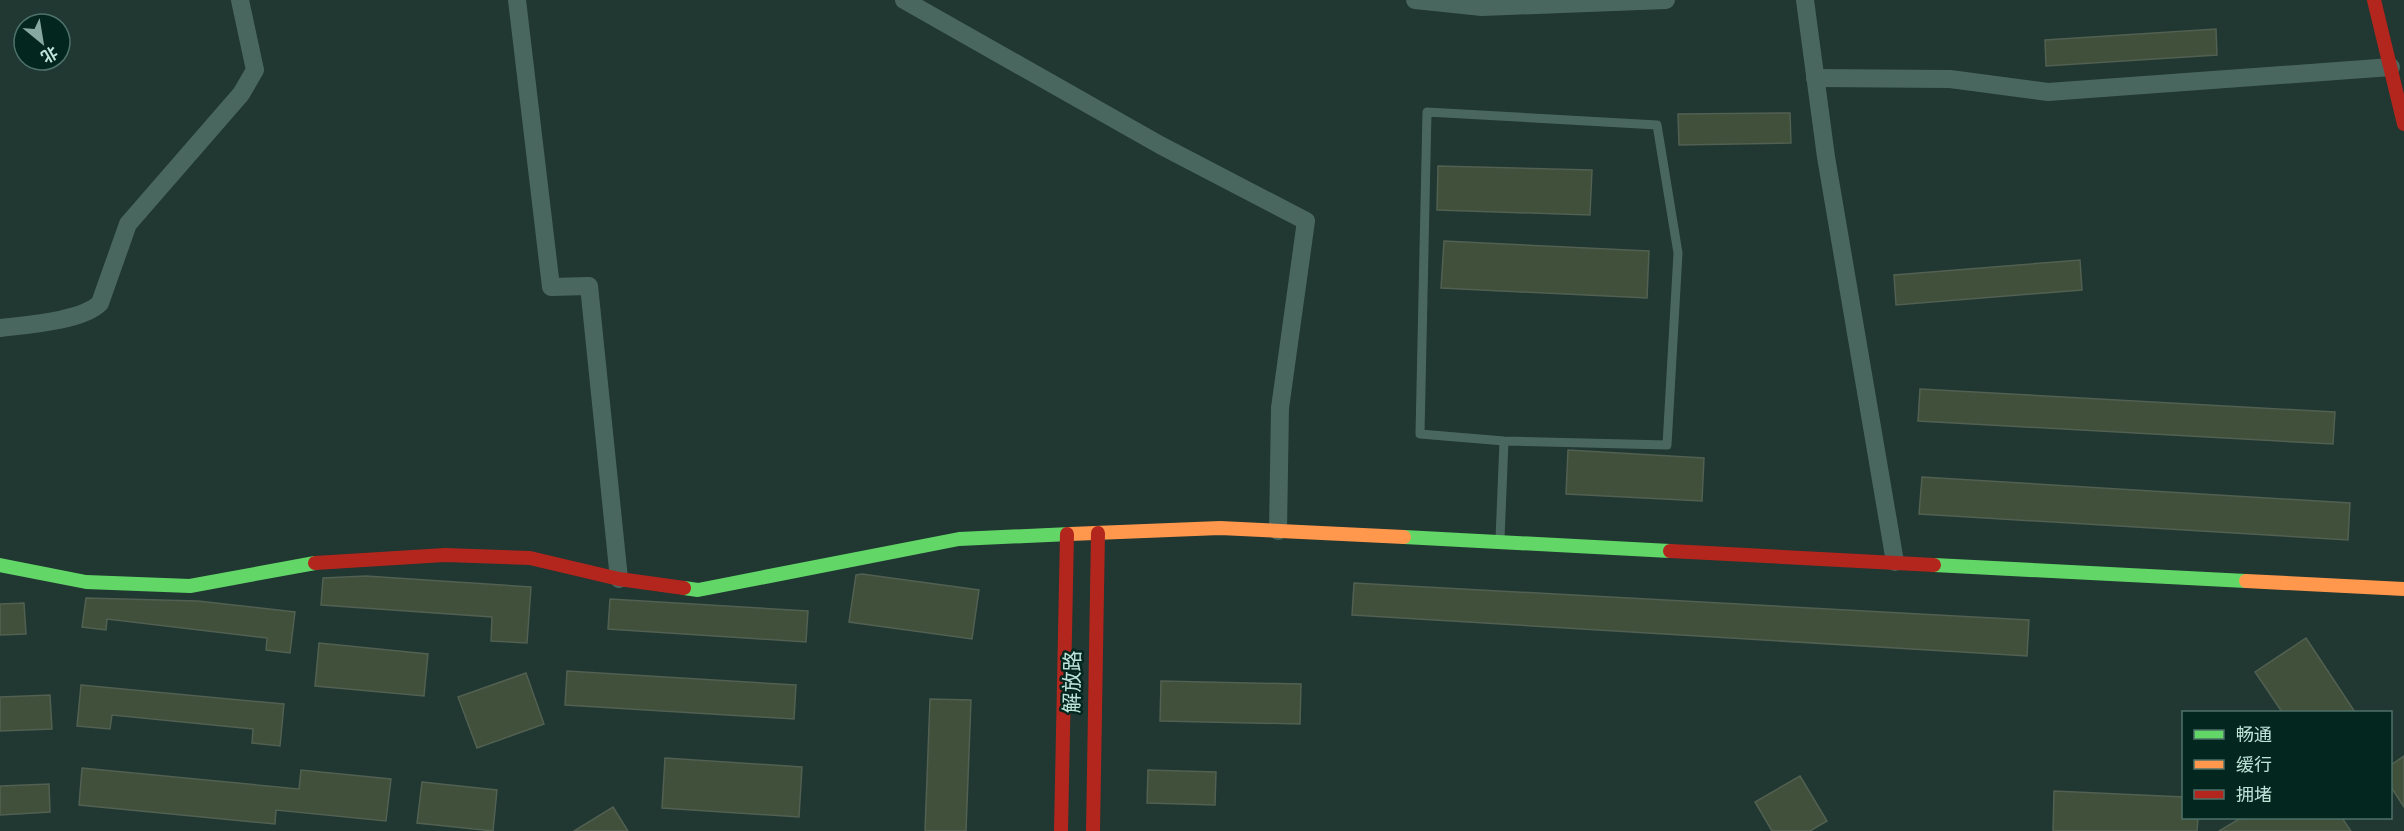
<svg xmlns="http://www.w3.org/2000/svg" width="2404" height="831" viewBox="0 0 2404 831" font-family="Overpass,'Noto Sans SC',sans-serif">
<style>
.building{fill:#41503b;stroke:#516051;stroke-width:1.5}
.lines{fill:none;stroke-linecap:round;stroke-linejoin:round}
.lane{stroke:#4a675f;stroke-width:9}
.street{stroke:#4a675f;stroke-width:18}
.fast{stroke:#63d668;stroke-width:14}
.slow{stroke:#ff974d;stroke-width:14}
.jam{stroke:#b3261e;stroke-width:14}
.labels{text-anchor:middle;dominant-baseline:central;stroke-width:5;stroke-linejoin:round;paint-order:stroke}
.street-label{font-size:21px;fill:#bfe5d9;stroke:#03261e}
</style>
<rect width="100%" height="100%" fill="#203732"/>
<!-- building -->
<g class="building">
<path d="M2216 29 2217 55 2046 66 2045 40Z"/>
<path d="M1790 113 1791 143 1679 145 1678 114Z"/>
<path d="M1438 166 1592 170 1590 215 1437 210Z"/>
<path d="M1444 241 1649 251 1647 298 1441 288Z"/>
<path d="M2080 260 2082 290 1896 305 1894 275Z"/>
<path d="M1920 389 2335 412 2333 444 1918 421Z"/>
<path d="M1568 450 1704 458 1702 501 1566 494Z"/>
<path d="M1922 477 2350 503 2348 540 1919 514Z"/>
<path d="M862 574 979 590 972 639 849 622 856 575Z"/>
<path d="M366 576 531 587 527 643 491 641 492 617 321 605 323 578Z"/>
<path d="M1354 583 2029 620 2027 656 1352 615Z"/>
<path d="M86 598 198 601 295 612 290 653 266 650 267 638 107 619 106 630 82 627Z"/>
<path d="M610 599 808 611 806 642 608 629Z"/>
<path d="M24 603 26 634 0 635V604Z"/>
<path d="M2306 638 2355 712H2282L2255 672Z"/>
<path d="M319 643 428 654 424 696 315 686Z"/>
<path d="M567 671 796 685 794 719 565 705Z"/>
<path d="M526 673 544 724 477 748 458 697Z"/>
<path d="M1161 681 1301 684 1300 724 1160 721Z"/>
<path d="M81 685 284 704 280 746 252 743 253 729 112 715 110 729 77 726Z"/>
<path d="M50 695 52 729 0 731V697Z"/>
<path d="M930 699 971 700 966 831H925Z"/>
<path d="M2404 756V807L2391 787V765Z"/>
<path d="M665 758 802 767 799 817 662 808Z"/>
<path d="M82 768 299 789 301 770 391 779 386 821 276 810 275 824 79 805Z"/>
<path d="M1148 770 1216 772 1215 805 1147 803Z"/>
<path d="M1800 776 1827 821 1810 831H1772L1755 802Z"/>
<path d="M422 782 497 790 493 831 417 823Z"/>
<path d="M49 784 50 812 0 815V786Z"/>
<path d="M2054 791 2184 797V818H2198L2197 831H2053Z"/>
<path d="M613 807 628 831H574Z"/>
<path d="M2241 818H2342L2351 831H2219Z"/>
</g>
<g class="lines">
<!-- lane -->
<path class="lane" d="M1500 539 1504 441 1420 434 1427 112 1657 125 1678 253 1667 445 1504 441"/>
<!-- street -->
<g class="street">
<path d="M517 0 551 287 589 286 619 579"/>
<path d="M904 0 1160 145 1306 221 1280 408 1278 531"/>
<path d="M1415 0 1482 7 1666 0"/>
<path d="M1805 0 1826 157 1895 562"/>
<path d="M1815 78 1950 79 2048 92 2391 67"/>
<path d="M0 328C25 325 83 321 100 303L128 224 241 94 255 70 240 0"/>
</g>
<!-- fast -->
<g class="fast">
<path d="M1404 537 1670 551"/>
<path d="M0 565 86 582 190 586 315 563"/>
<path d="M1934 565 2246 581"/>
<path d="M684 588 698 590 959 539 1070 534"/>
</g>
<!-- slow -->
<g class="slow">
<path d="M1070 534 1220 528 1404 537"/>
<path d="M2246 581 2404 589"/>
</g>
<!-- jam -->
<g class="jam">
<path d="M2374 0 2404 124"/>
<path d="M1670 551 1934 565"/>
<path d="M315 563 445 555 530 558 619 579 684 588"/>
<path d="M1061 831 1067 534"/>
<path d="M1093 831 1098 533"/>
</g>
</g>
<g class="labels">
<!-- street labels -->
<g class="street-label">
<text transform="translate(1074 682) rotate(-89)">解放路</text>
</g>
</g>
<!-- legend -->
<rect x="2182" y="711" width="210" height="108" fill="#03261e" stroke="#4e7269" stroke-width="1.5"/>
<rect x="2194" y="730" width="30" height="9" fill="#63d668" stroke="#4e7269" stroke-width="1.5"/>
<text x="2236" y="741" font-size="18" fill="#bfe5d9">畅通</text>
<rect x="2194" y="760" width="30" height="9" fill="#ff974d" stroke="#4e7269" stroke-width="1.5"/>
<text x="2236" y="771" font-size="18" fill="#bfe5d9">缓行</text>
<rect x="2194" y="790" width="30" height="9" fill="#b3261e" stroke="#4e7269" stroke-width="1.5"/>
<text x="2236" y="801" font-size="18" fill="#bfe5d9">拥堵</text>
<!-- north arrow -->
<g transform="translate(42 42) rotate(150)"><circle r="28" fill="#03261e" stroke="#4e7269" stroke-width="1.5"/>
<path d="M0-4.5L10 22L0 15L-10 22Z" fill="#87a89f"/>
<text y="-9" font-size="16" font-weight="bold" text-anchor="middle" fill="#bfe5d9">北</text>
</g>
</svg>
